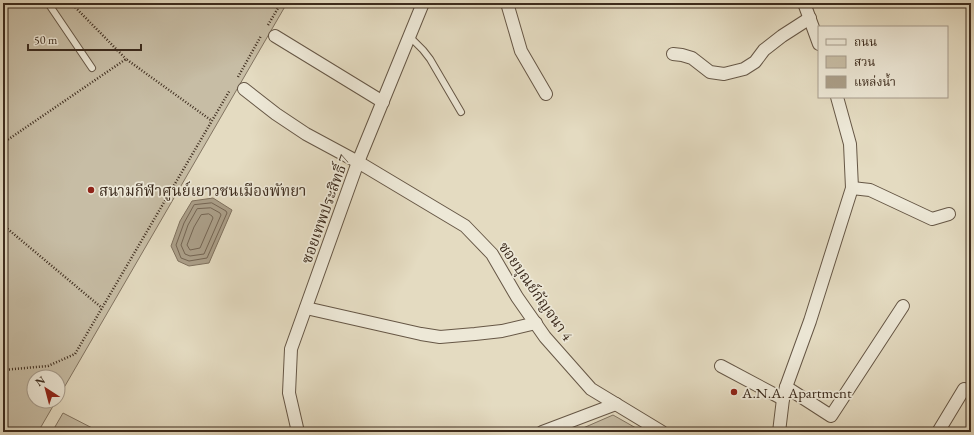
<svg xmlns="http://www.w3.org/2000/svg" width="974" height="435" viewBox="0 0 974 435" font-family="'EB Garamond','Noto Serif Thai',serif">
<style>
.green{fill:#c7bda5;stroke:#827461}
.water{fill:#ab9f89;stroke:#7f715e}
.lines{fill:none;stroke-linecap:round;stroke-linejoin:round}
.shore{stroke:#746553;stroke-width:1}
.lane-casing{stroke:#665746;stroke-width:8}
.street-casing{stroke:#665746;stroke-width:14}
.path{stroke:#3c2b1d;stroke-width:2.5;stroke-dasharray:1 2;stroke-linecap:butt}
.lane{stroke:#ede8d7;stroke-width:6}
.street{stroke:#ede8d7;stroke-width:12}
.poi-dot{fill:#8f2418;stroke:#ede8d7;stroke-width:1.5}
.labels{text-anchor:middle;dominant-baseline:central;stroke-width:3.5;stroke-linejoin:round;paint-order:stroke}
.poi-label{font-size:15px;fill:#3c2b1d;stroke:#ede8d7;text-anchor:start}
.street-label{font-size:15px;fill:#3c2b1d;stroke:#ede8d7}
</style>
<rect width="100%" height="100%" fill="#e4dbc1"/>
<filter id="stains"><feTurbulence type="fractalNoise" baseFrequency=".005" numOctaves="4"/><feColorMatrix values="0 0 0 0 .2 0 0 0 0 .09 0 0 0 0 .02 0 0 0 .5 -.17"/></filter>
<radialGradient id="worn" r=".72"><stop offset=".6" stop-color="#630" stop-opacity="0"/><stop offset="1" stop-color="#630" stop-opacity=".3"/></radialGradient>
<!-- green -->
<g class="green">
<path d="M3 3H287L58 398V377H34V401H56L38 432H3Z"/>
<path d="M63 413 100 432H52Z"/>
<path d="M613 415 643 432H574Z"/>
</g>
<!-- water -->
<path class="water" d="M213 198 232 210 209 263 189 266 178 261 171 246 180 221 192 201Z"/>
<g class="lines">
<!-- shore -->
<g class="shore">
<path d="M212 203 226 211 227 213 207 258 189 261 181 258 176 245 184 223 194 205Z"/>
<path d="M211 208 220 213 221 215 204 254 190 256 185 254 181 245 188 225 197 209Z"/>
<path d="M209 214 212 216 213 218 200 248 190 250 187 245 194 227 201 215Z"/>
</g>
<!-- lane casing -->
<g class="lane-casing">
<g id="lane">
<path d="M48 3 92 68"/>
<path d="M410 37 423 50 430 59 461 112"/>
</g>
</g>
<!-- street casing -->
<g class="street-casing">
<g id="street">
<path d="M507 3 521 51 546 94"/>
<path d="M804 3 819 44"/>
<path d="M275 36 383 102"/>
<path d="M673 54 682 55 692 58 710 72 724 74 744 69 755 62 764 50 782 36 810 18"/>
<path d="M244 89 276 114 306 134 358 162 465 226 492 254 517 297 545 337 591 389 662 432"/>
<path d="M852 188 870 190 932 219 949 214"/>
<path d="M306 308 421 334 440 337 475 334 502 331 536 323"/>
<path d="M721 366 783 399"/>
<path d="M786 387 831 416 903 306"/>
<path d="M298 432 289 393 291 349 358 162 423 3"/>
<path d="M542 432 616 404"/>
<path d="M779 432 783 399 786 387 810 321 852 188 850 144 837 97"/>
<path d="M938 432 964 389"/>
</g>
</g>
<!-- path -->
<g class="path">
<path d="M71 3 126 59"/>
<path d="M268 25 281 3"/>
<path d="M238 77 261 36"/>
<path d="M3 143 126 59 212 121"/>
<path d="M3 225 102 308"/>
<path d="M3 370 48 366 75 354 230 90"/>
<path d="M3 423 6 432"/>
</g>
<!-- lane -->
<use href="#lane" class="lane"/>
<!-- street -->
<use href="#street" class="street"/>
</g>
<!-- markers -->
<g class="poi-dot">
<circle cx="91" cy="190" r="4"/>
<circle cx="734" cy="392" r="4"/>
</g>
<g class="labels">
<!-- poi labels -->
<g class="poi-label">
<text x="99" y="190">สนามกีฬาศูนย์เยาวชนเมืองพัทยา</text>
<text x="742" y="392">A.N.A. Apartment</text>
</g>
<!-- street labels -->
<g class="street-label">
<text transform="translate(325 209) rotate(-70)">ซอยเทพประสิทธิ์ 7</text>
<text transform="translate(536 291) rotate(55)">ซอยบุณย์กัญจนา 4</text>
</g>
</g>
<!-- margin -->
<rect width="974" height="435" fill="none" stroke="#e4dbc1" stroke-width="16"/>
<rect x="4" y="4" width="966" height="427" fill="none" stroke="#3c2b1d" stroke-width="2"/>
<rect x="8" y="8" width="958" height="419" fill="none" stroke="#3c2b1d"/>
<!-- legend -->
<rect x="818" y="26" width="130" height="72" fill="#ede8d7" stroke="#a69c8d"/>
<rect x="826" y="39" width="20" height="6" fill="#ede8d7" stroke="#a69c8d"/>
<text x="854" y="46" font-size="12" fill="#3c2b1d">ถนน</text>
<rect x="826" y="56" width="20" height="12" fill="#c7bda5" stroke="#a69c8d"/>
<text x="854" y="66" font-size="12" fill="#3c2b1d">สวน</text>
<rect x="826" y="76" width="20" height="12" fill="#ab9f89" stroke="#a69c8d"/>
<text x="854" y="86" font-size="12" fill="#3c2b1d">แหล่งน้ำ</text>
<!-- north arrow -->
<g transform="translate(46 389) rotate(324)"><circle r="19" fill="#ede8d7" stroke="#a69c8d"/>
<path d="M0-3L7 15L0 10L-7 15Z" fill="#8f2418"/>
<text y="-6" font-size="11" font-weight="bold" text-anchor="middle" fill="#3c2b1d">N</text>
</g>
<!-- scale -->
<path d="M28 44v6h113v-6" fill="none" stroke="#3c2b1d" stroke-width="2"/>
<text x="34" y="44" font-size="12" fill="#3c2b1d" stroke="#ede8d7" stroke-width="3" paint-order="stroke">50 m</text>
<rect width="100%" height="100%" filter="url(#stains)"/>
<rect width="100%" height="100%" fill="url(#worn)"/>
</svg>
